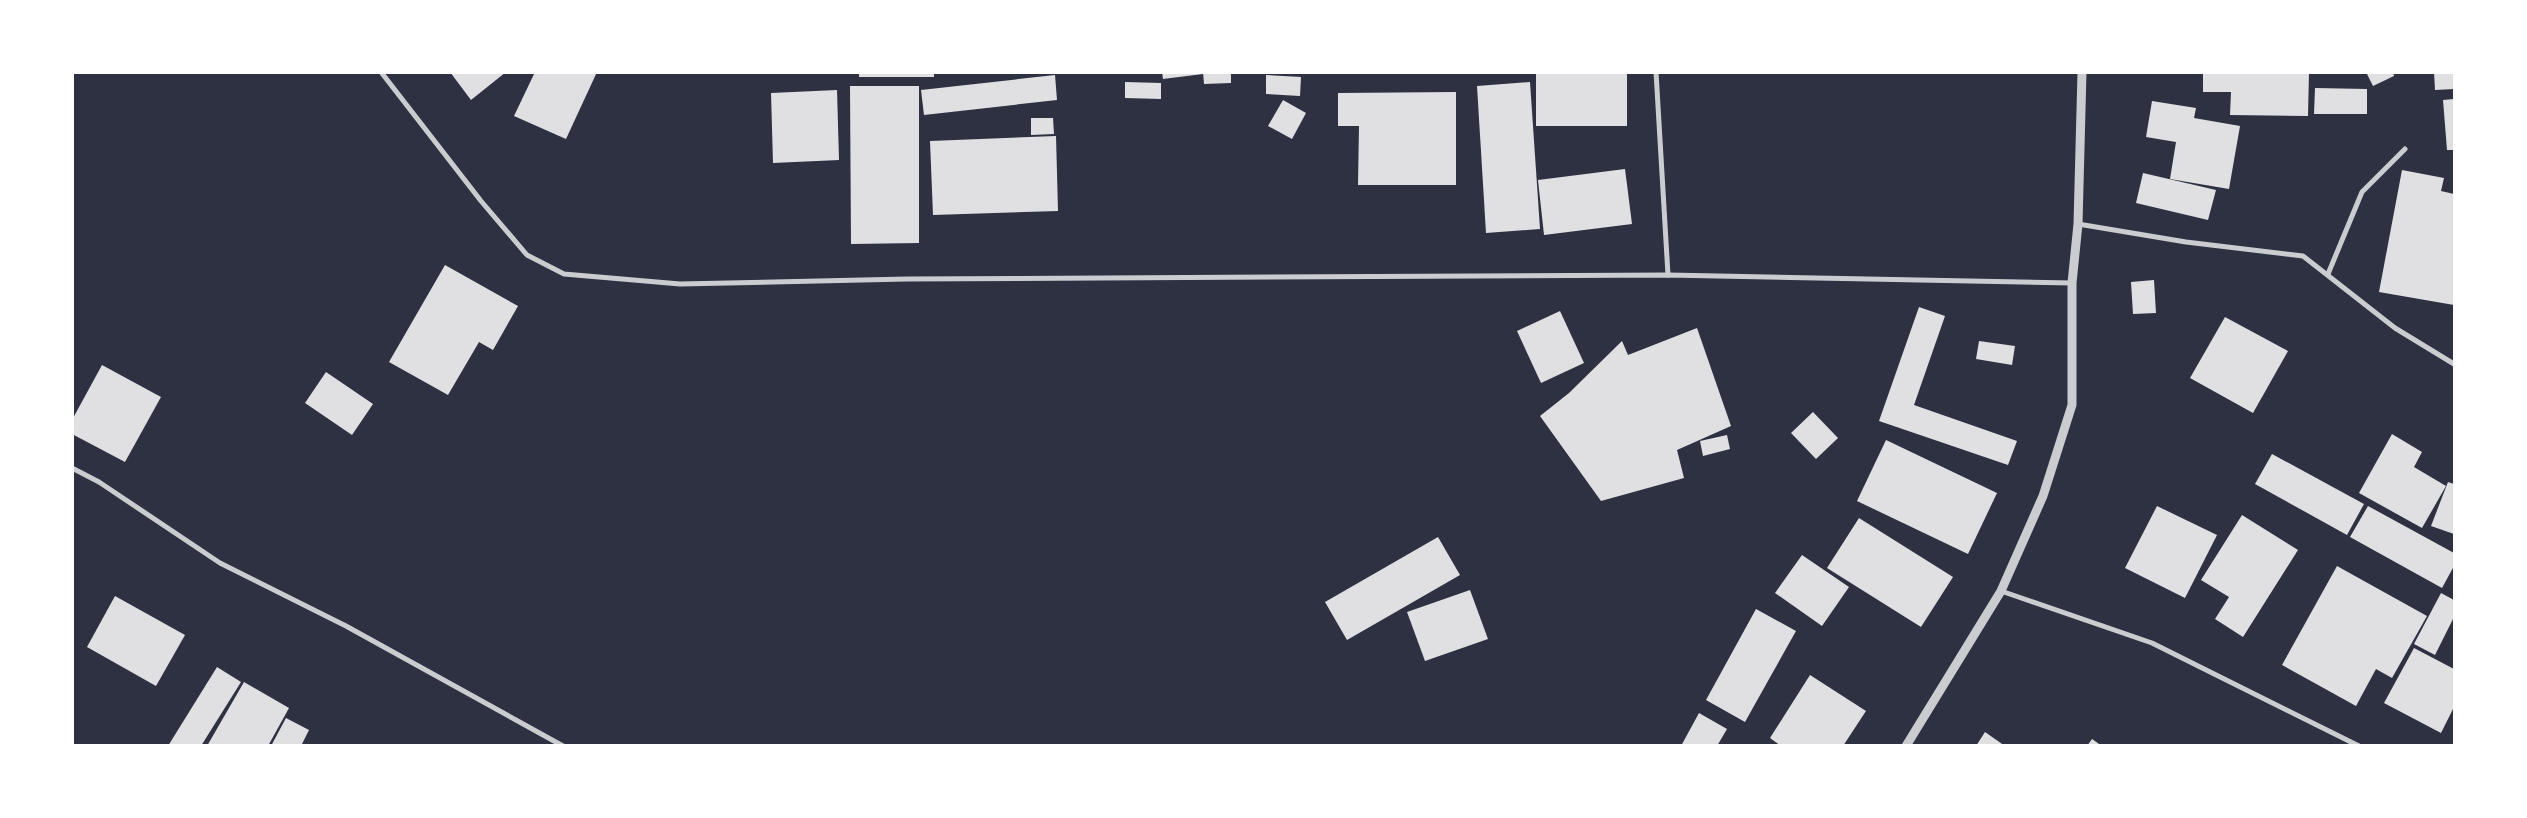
<svg xmlns="http://www.w3.org/2000/svg" width="2527" height="818" viewBox="0 0 2527 818" font-family="'PT Sans Narrow',sans-serif">
<style>
.building{fill:#e0e0e3}
.lines{fill:none;stroke-linecap:round;stroke-linejoin:round}
.minor{stroke:#caccd0;stroke-width:5}
.tertiary{stroke:#caccd0;stroke-width:9}
</style>
<rect width="100%" height="100%" fill="#2d3142"/>
<!-- building -->
<g class="building">
<path d="M450 72H506L471 100Z"/>
<path d="M535 72H597L566 139 514 116Z"/>
<rect x="859" y="72" width="75" height="5"/>
<path d="M1162 72H1203V74L1163 79Z"/>
<path d="M1203 72H1231V83L1204 84Z"/>
<path d="M2203 72H2309L2308 116 2230 115 2231 92H2203Z"/>
<path d="M2366 72H2393L2394 76 2373 86Z"/>
<path d="M2434 72H2454V89L2435 90Z"/>
<path d="M1627 73V126H1536V74Z"/>
<path d="M1055 75 1057 100 924 115 921 90Z"/>
<path d="M1266 75 1301 77 1300 96 1266 94Z"/>
<path d="M1125 82 1161 83V99L1125 98Z"/>
<path d="M1530 82 1540 229 1486 233 1477 86Z"/>
<path d="M850 86H919V243L851 244Z"/>
<path d="M2315 88 2367 89V114H2314Z"/>
<path d="M837 90 839 160 773 163 771 93Z"/>
<path d="M1456 92V185H1358L1359 126H1338V93Z"/>
<path d="M2454 99V150H2447L2443 100Z"/>
<path d="M1283 100 1306 113 1292 139 1268 126Z"/>
<path d="M2152 101 2196 108 2194 118 2240 126 2229 189 2170 179 2176 142 2146 137Z"/>
<path d="M1031 118H1053L1054 134 1031 135Z"/>
<path d="M1056 136 1058 211 933 215 930 141Z"/>
<path d="M1625 169 1632 224 1544 235 1538 180Z"/>
<path d="M2402 170 2444 178 2441 191 2454 194V305L2379 292Z"/>
<path d="M2143 173 2216 190 2208 220 2136 203Z"/>
<path d="M445 265 518 306 493 350 479 342 448 395 389 362Z"/>
<path d="M2154 280 2156 313 2133 314 2131 282Z"/>
<path d="M1919 307 1945 316 1914 405 2017 441 2008 465 1879 421Z"/>
<path d="M1560 311 1584 363 1541 383 1517 331Z"/>
<path d="M2225 317 2288 351 2253 413 2190 378Z"/>
<path d="M1697 328 1731 426 1677 450 1684 478 1601 501 1540 416 1569 393 1622 341 1628 355Z"/>
<path d="M1979 341 2015 346 2012 365 1976 359Z"/>
<path d="M102 365 161 397 125 462 72 434V420Z"/>
<path d="M326 372 373 404 352 435 305 403Z"/>
<path d="M1813 412 1838 438 1816 459 1791 433Z"/>
<path d="M2392 434 2422 452 2414 467 2446 486 2422 528 2359 493Z"/>
<path d="M1727 435 1730 449 1703 456 1700 441Z"/>
<path d="M1886 440 1997 493 1968 554 1857 501Z"/>
<path d="M2272 454 2364 504 2347 535 2255 484Z"/>
<path d="M2448 482 2454 484V534L2431 526Z"/>
<path d="M2157 506 2217 535 2185 598 2125 568Z"/>
<path d="M2368 506 2454 553V566L2442 588 2350 537Z"/>
<path d="M2242 515 2298 550 2243 637 2215 619 2229 597 2201 580Z"/>
<path d="M1859 518 1953 577 1921 627 1827 568Z"/>
<path d="M1438 537 1460 575 1347 640 1325 602Z"/>
<path d="M1802 555 1849 587 1822 626 1775 593Z"/>
<path d="M2337 566 2427 616 2392 678 2376 669 2356 706 2282 665Z"/>
<path d="M1470 590 1488 639 1425 661 1407 612Z"/>
<path d="M2441 593 2454 600V617L2435 655 2414 644Z"/>
<path d="M115 596 185 635 156 686 87 647Z"/>
<path d="M1756 609 1796 631 1745 722 1706 700Z"/>
<path d="M2414 648 2454 669V707L2441 733 2384 703Z"/>
<path d="M217 667 241 682 201 746H168Z"/>
<path d="M1810 675 1866 711 1843 746H1781L1770 738Z"/>
<path d="M244 682 289 708 268 746H207Z"/>
<path d="M1699 713 1727 729 1717 746H1681Z"/>
<path d="M286 718 309 730 301 746H271Z"/>
<path d="M1985 732 2005 746H1976Z"/>
<path d="M2092 739 2102 746H2087Z"/>
</g>
<g class="lines">
<!-- minor -->
<g class="minor">
<path d="M381 72 481 201 527 255 564 274 680 284 907 279 1668 275 2072 283"/>
<path d="M1656 72 1668 275"/>
<path d="M2078 224 2186 242 2303 256 2395 328 2454 364"/>
<path d="M2328 274 2362 192 2405 149"/>
<path d="M72 468 99 482 220 563 346 626 563 746"/>
<path d="M2001 591 2152 643 2359 746"/>
</g>
<!-- tertiary -->
<path class="tertiary" d="M1906 746 2001 591 2043 496 2072 405V283L2078 224 2082 72"/>
</g>
<!-- border -->
<rect width="2527" height="818" fill="none" stroke="#ffffff" stroke-width="148"/>
</svg>
